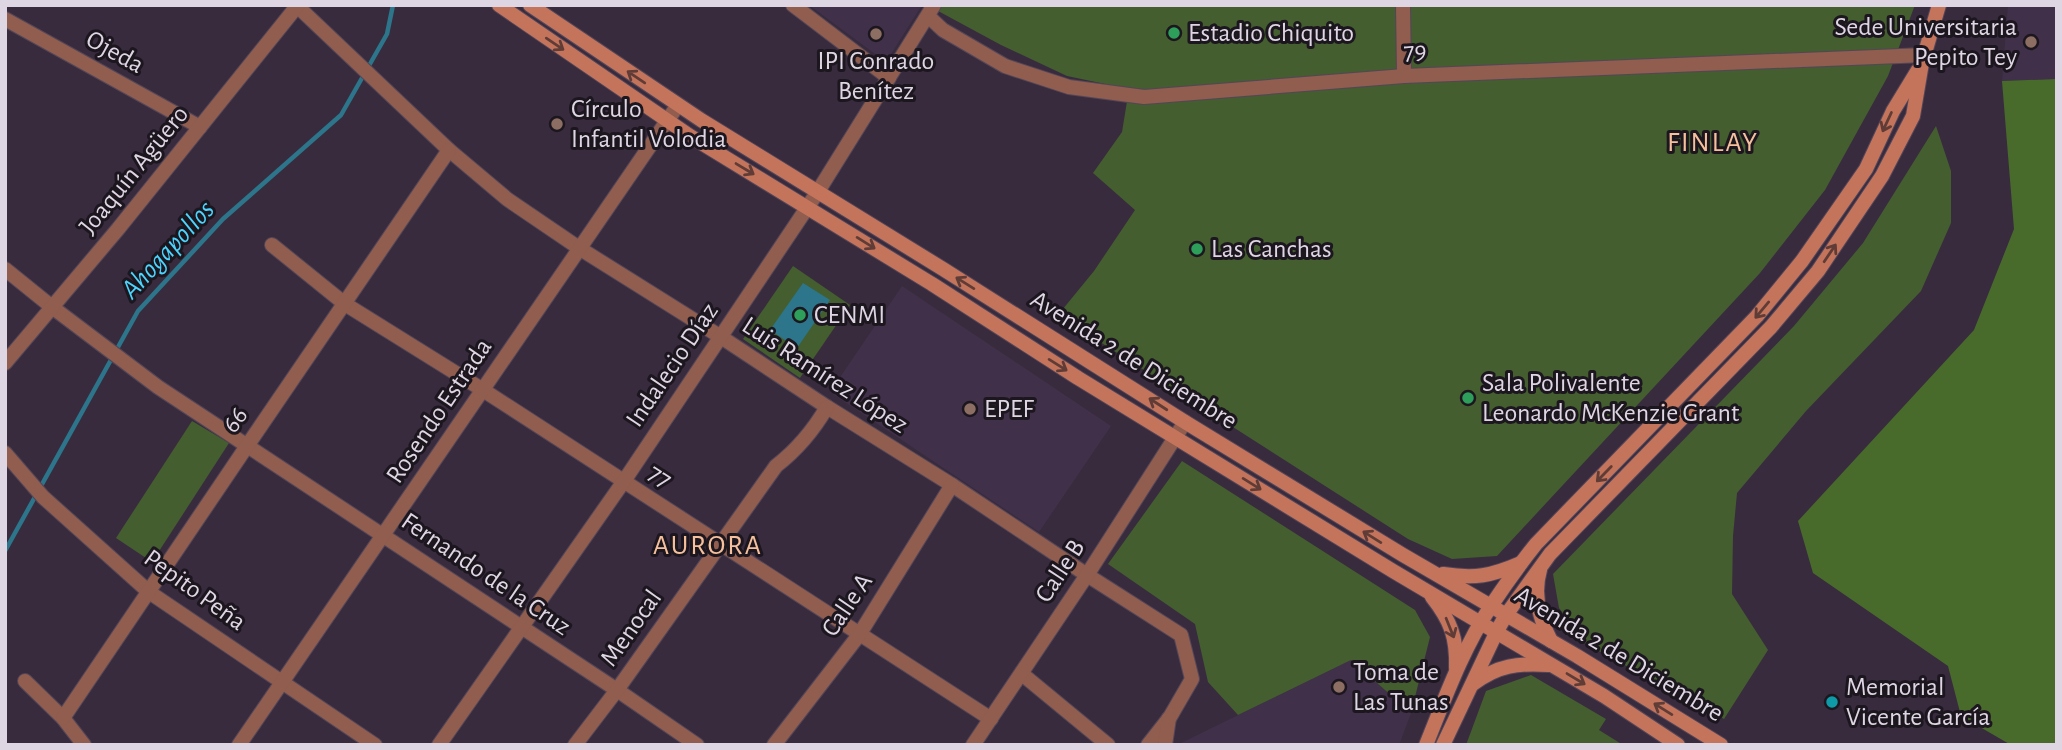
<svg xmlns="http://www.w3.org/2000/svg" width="2062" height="750" viewBox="0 0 2062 750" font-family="'Alegreya Sans',sans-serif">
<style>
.built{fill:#413049}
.green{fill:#445e30}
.forest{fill:#486b2c}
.water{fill:#2c758b}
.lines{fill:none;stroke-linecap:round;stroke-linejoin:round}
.stream{stroke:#2c758b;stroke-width:4.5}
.minor-casing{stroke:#534658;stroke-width:16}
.tertiary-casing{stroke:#534658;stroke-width:16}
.secondary-casing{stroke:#534658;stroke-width:16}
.minor{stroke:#905d4e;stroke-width:14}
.tertiary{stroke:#905d4e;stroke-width:14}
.secondary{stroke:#c5745c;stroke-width:14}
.oneway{stroke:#603c37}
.leisure-dot{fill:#2e9e5b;stroke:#1c161f;stroke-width:2.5}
.education-dot{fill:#8d6e63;stroke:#1c161f;stroke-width:2.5}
.culture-dot{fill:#0f9aa8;stroke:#1c161f;stroke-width:2.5}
.labels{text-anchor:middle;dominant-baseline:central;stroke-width:6;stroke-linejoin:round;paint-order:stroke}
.poi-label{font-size:26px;fill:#dfd6e3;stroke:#1c161f;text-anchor:start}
.street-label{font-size:26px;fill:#dfd6e3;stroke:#1c161f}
.neighbourhood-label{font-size:28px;letter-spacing:2px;fill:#f7c09c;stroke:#1c161f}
.water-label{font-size:28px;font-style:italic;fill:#4bd4fd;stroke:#1c161f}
</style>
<rect width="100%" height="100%" fill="#382b3e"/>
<!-- built -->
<g class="built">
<path d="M809 5H922L886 62Z"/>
<path d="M2008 5H2057V79L2002 81Z"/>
<path d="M902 286 1111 426 1039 532 830 392Z"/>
<path d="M1351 660 1411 713 1399 745H1177Z"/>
</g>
<!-- green -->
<g class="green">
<path d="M927 5H1915L1888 76 1825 190 1760 273 1497 556 1452 559 1408 539 1058 315 1094 271 1135 210 1093 173 1122 132 1129 89 1067 76 1001 45Z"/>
<path d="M1936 126 1951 171V223L1921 291 1806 411 1737 493 1733 536 1732 594 1768 650 1724 719 1586 644 1559 608 1553 574 1794 326 1863 243Z"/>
<path d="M793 266 850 305 800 378 743 339Z"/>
<path d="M192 421 229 443 152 562 116 538Z"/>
<path d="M1182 461 1415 610 1430 637 1411 713 1351 660 1238 715 1208 682 1195 624 1108 564Z"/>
<path d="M1531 675 1606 719 1599 730 1623 745H1466L1486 691Z"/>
</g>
<!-- forest -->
<path class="forest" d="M2057 79V745H2011L1961 716 1948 666 1813 573 1798 521 1974 330 2014 229 2002 81Z"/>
<!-- water -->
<path class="water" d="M803 283 830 300 797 348 770 330Z"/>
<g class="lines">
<!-- stream -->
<path class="stream" d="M5 551 138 311 223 219 341 115 387 34 393 5"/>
<!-- minor casing -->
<g class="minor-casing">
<g id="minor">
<path d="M296 5 449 150 507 199 579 248 721 337 827 407 952 485 1087 575 1181 635 1192 679 1170 717 1148 745"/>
<path d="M793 5 889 78"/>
<path d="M1403 5 1404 76"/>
<path d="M928 16 943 30 1005 66 1069 87 1144 97 1404 76 1925 55"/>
<path d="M5 19 200 127"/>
<path d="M817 193 934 5"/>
<path d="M272 245 345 304 483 390 991 719"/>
<path d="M5 269 52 307 158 387 617 690 697 745"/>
<path d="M5 363 118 229 298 5"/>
<path d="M5 453 43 497 149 592 375 745"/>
<path d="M1022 674 1108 745"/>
<path d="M25 681 63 718 84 745"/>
<path d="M63 718 247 446 449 150"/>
<path d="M239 745 678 105"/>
<path d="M575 745 617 690 776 466C798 449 813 431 827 407"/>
<path d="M774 745 859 635 952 485"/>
<path d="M973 745 1087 575 1185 422"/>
<path d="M1165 745 1169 718"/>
</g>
</g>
<!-- tertiary casing -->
<g class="tertiary-casing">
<path id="tertiary" d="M439 745 624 481 817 193"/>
</g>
<!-- secondary casing -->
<g class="secondary-casing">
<g id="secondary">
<path d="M499 5 690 136 932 284 1078 378 1393 571 1604 696 1678 745"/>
<path d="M530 5 701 120 943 269 1185 422 1403 555 1577 656 1721 745"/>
<path d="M1540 570C1533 594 1540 620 1551 641"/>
<path d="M1443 574C1475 579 1491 576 1521 563"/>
<path d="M1432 597C1451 621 1457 638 1456 668"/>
<path d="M1473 684C1498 665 1518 663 1549 665"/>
<path d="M1426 745C1445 698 1463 648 1491 606 1505 585 1520 564 1536 544L1757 316 1802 261 1866 169 1893 111 1918 70"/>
<path d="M1443 745 1497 631 1506 615 1550 554 1771 327 1818 271 1882 176 1913 116 1922 63 1939 5"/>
</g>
</g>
<!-- minor -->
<use href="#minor" class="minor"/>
<!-- tertiary -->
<use href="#tertiary" class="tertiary"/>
<!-- secondary -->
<use href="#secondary" class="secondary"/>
</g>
<!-- one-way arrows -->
<defs><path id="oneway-shaft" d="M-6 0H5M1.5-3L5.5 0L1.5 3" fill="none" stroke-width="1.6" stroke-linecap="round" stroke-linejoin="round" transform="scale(1.75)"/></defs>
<g class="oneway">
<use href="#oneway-shaft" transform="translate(555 44) rotate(34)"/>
<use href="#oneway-shaft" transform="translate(636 77) rotate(-146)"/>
<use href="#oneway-shaft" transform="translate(1887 122) rotate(115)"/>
<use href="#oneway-shaft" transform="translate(745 169) rotate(31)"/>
<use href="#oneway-shaft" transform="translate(866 243) rotate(32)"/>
<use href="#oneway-shaft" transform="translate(1830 253) rotate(-56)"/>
<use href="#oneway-shaft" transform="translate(965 283) rotate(-148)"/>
<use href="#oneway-shaft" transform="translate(1762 310) rotate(130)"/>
<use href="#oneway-shaft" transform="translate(1058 365) rotate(32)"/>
<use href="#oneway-shaft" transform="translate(1158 404) rotate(-147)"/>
<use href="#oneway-shaft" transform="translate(1604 474) rotate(134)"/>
<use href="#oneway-shaft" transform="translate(1252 484) rotate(32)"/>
<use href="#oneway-shaft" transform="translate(1372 537) rotate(-148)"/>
<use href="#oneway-shaft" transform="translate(1450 628) rotate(68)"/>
<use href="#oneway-shaft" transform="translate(1576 679) rotate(31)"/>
<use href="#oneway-shaft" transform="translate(1663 709) rotate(-148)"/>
</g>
<!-- markers -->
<g class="leisure-dot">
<circle cx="1174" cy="33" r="7"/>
<circle cx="1197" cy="249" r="7"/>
<circle cx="800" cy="315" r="7"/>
<circle cx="1468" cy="398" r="7"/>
</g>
<g class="education-dot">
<circle cx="876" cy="34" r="7"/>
<circle cx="2031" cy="42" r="7"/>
<circle cx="557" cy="124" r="7"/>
<circle cx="970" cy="409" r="7"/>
<circle cx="1339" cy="687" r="7"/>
</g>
<circle class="culture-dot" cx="1832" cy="702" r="7"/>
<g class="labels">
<!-- poi labels -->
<g class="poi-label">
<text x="2017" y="27" text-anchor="end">Sede Universitaria<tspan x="2017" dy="30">Pepito Tey</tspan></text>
<text x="1188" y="33">Estadio Chiquito</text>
<text x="876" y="61" text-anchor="middle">IPI Conrado<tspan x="876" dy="30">Benítez</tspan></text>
<text x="571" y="109">Círculo<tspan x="571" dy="30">Infantil Volodia</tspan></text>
<text x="1211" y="249">Las Canchas</text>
<text x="814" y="315">CENMI</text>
<text x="1482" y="383">Sala Polivalente<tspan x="1482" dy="30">Leonardo McKenzie Grant</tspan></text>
<text x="984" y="409">EPEF</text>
<text x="1353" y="672">Toma de<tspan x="1353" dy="30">Las Tunas</tspan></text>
<text x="1846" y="687">Memorial<tspan x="1846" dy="30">Vicente García</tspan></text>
</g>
<!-- street labels -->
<g class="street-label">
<text transform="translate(1415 51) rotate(-3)">79</text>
<text transform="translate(115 52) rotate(29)">Ojeda</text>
<text transform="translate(134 170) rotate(-51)">Joaquín Agüero</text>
<text transform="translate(1134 360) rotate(32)">Avenida 2 de Diciembre</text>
<text transform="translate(672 365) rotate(-56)">Indalecio Díaz</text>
<text transform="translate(825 375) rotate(33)">Luis Ramírez López</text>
<text transform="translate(439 411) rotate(-56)">Rosendo Estrada</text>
<text transform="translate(235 420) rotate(-56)">66</text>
<text transform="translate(660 476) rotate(33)">77</text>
<text transform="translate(1060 571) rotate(-57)">Calle B</text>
<text transform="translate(486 574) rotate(34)">Fernando de la Cruz</text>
<text transform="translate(195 590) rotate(36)">Pepito Peña</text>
<text transform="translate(847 605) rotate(-56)">Calle A</text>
<text transform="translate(631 628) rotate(-55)">Menocal</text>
<text transform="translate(1619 654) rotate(31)">Avenida 2 de Diciembre</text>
</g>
<!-- neighbourhood labels -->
<g class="neighbourhood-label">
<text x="1713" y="143">FINLAY</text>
<text x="708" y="546">AURORA</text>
</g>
<!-- water labels -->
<g class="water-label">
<text transform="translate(168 250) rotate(-47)">Ahogapollos</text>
</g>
</g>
<!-- border -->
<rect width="2062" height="750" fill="none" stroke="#dfd6e3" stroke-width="14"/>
</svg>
